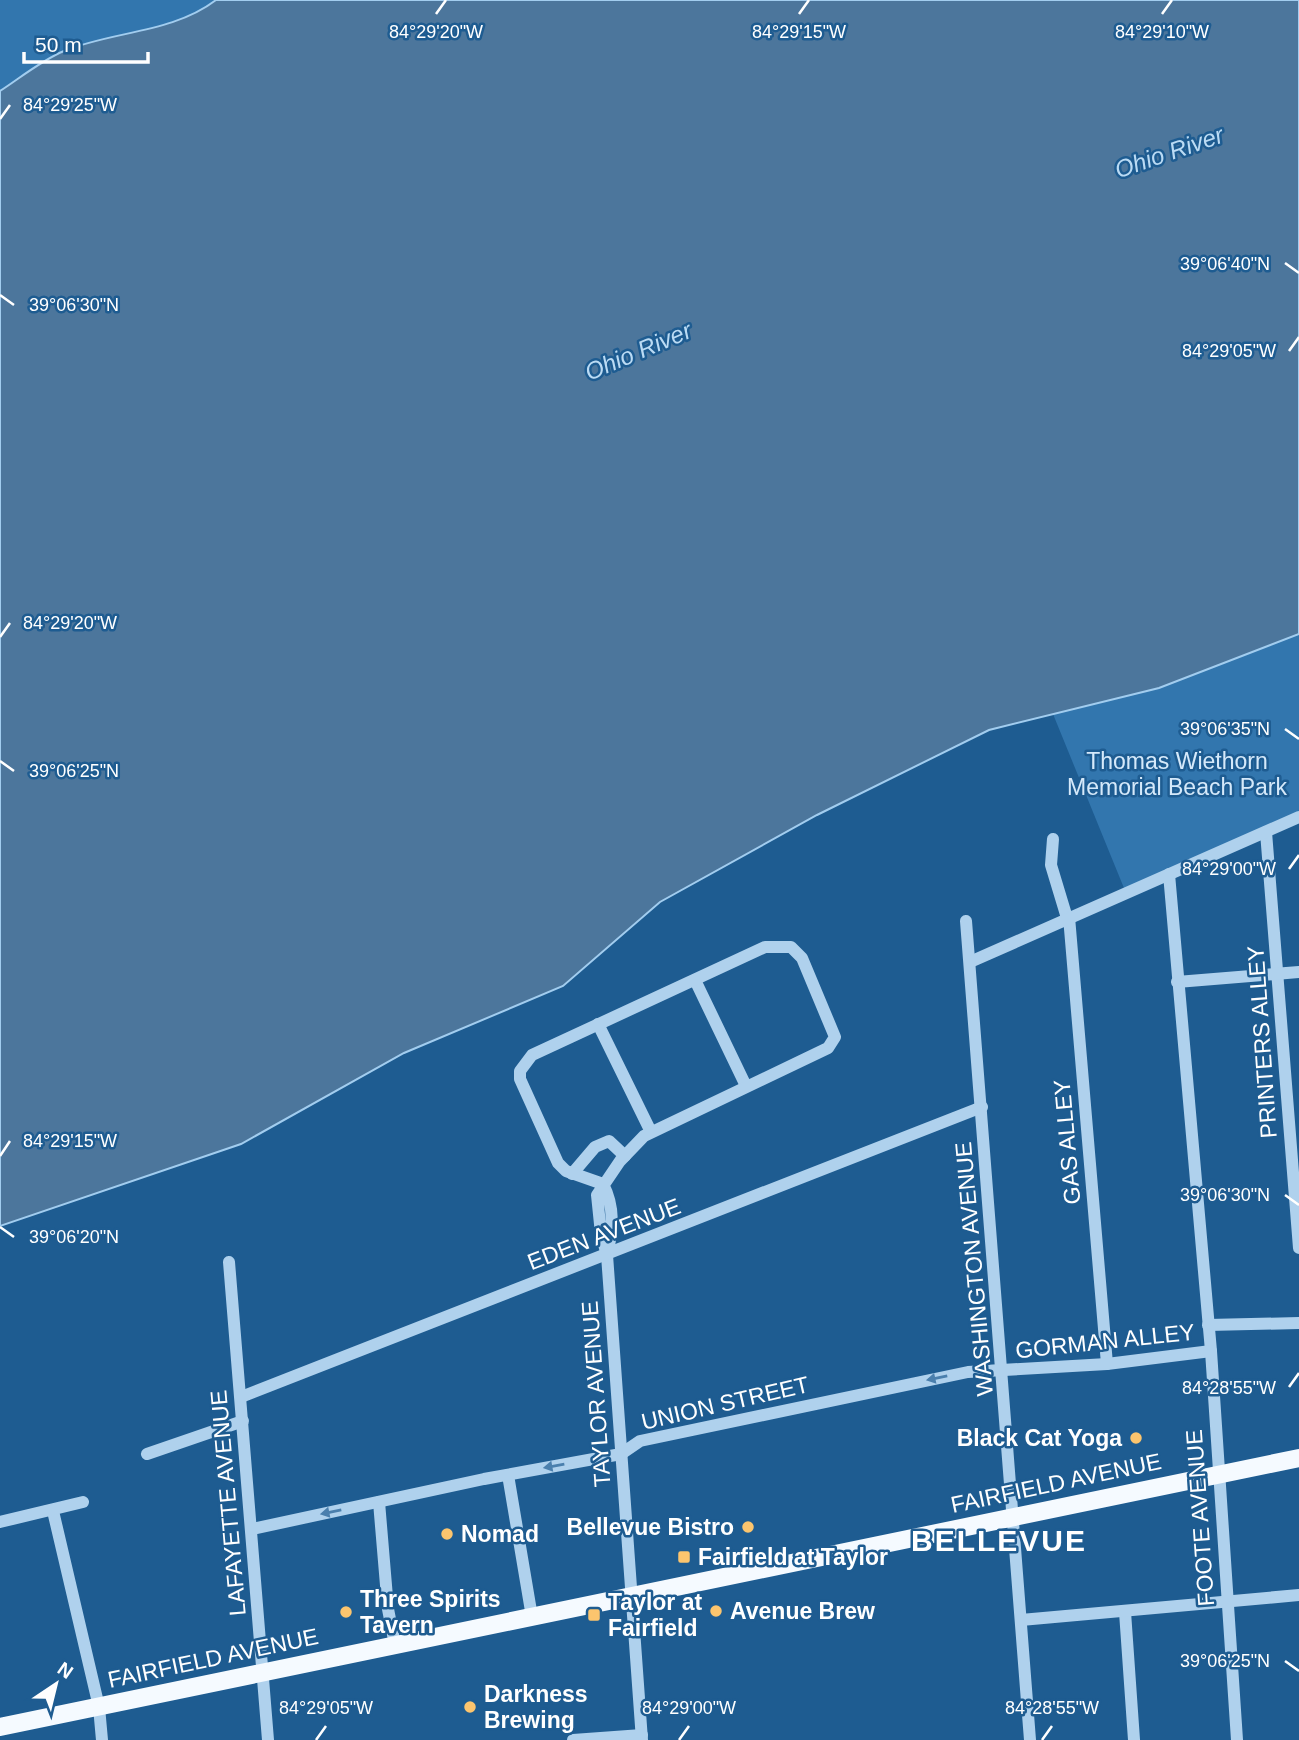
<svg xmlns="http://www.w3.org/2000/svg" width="1299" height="1740" viewBox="0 0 1299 1740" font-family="Helvetica,sans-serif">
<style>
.green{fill:#3276ae}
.water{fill:#4c769c;stroke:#a2cdef;stroke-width:2}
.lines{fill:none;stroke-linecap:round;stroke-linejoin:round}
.minor{stroke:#afd1ed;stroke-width:12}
.major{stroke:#f5faff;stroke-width:18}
.oneway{fill:#4a7fad}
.ticks{fill:none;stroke:#fff;stroke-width:2.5}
.poi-dot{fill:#fcc56e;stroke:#1e5c91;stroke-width:2.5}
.labels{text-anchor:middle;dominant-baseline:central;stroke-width:5;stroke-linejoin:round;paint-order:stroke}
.park-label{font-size:23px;fill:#d5e9fa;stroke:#1e5c91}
.street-label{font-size:23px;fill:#fff;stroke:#1e5c91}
.poi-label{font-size:23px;font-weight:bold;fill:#fff;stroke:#1e5c91;text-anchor:start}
.water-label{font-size:24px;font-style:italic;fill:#bbdbf4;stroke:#1e5c91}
.district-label{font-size:30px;font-weight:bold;letter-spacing:2px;fill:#fff;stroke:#1e5c91}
.ticks-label{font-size:18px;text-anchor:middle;fill:#fff;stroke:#1e5c91;stroke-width:5;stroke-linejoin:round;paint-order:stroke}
</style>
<rect width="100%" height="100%" fill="#1e5c91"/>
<!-- green -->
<g class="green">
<path d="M0 0H216C173 33 113 31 64 51 42 60 20 78 0 91Z"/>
<path d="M1299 634V817L1126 893 1053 714 1159 688Z"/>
</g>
<!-- water -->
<path class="water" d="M216 0H1299V634L1159 688 989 730 817 815 660 902 563 986 404 1053 241 1144 0 1226V91C20 78 42 60 64 51 113 31 173 33 216 0Z"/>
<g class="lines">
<!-- minor -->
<g class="minor">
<path d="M1266 832 1299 1248"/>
<path d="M1053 839 1051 865 1067 918"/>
<path d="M1169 874 1211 1351 1237 1740"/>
<path d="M1069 917 1107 1364"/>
<path d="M966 921 1030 1740"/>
<path d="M970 962 1299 817"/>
<path d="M695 980 746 1086"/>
<path d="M1177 982 1299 972"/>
<path d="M598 1024 651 1132"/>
<path d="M572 1174 595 1147 609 1141 625 1156"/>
<path d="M607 1255C613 1230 615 1207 603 1184L566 1171 558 1163 520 1079V1071L532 1055 765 947H791L802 958 835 1037 828 1048 644 1136 620 1161 597 1195 601 1234 607 1255 642 1740"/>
<path d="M229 1262 268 1740"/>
<path d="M1208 1325 1299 1323"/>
<path d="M241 1397 982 1107"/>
<path d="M147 1454 243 1421"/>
<path d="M508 1475 532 1617"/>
<path d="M379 1502 388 1609 395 1645"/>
<path d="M53 1511 99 1707 102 1740"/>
<path d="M0 1522 83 1502"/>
<path d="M252 1529 484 1479 621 1454 640 1441 968 1372 1107 1364 1211 1351"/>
<path d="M1125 1612 1134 1740"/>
<path d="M1021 1620 1299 1595"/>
<path d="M573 1740 642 1735"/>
</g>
<!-- major -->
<path class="major" d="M0 1727 1299 1458"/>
</g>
<!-- one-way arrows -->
<defs><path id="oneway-solid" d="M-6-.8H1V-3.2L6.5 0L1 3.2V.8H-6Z" transform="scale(1.75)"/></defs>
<g class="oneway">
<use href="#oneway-solid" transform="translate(937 1378) rotate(168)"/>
<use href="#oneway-solid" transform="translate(554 1466) rotate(170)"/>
<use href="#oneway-solid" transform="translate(331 1512) rotate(169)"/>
</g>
<!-- ticks -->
<path class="ticks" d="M436 14 446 0M799 14 809 0M1162 14 1172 0M0 119 10 105M1285 263 1299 273M0 295 14 305M1289 351 1299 337M0 637 10 623M1285 729 1299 739M0 761 14 771M1289 869 1299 855M0 1156 10 1141M1285 1195 1299 1205M0 1227 14 1237M1289 1387 1299 1373M1285 1661 1299 1671M316 1740 326 1726M679 1740 689 1726M1042 1740 1052 1726"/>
<!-- markers -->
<g class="poi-dot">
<circle cx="1136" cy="1438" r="7"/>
<circle cx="748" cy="1527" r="7"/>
<circle cx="447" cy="1534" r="7"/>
<rect x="677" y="1550" width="14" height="14" rx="3.5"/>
<circle cx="716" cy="1611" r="7"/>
<circle cx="346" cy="1612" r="7"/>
<rect x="587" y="1608" width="14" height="14" rx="3.5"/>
<circle cx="470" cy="1707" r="7"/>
</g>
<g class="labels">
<!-- park labels -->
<g class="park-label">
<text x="1177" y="761">Thomas Wiethorn<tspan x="1177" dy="26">Memorial Beach Park</tspan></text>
</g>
<!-- street labels -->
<g class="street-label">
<text transform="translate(1262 1042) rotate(-94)">PRINTERS ALLEY</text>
<text transform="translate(1067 1142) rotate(-95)">GAS ALLEY</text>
<text transform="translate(604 1234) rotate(-21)">EDEN AVENUE</text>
<text transform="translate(974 1269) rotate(-95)">WASHINGTON AVENUE</text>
<text transform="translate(1105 1341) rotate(-6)">GORMAN ALLEY</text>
<text transform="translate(596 1394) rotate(-94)">TAYLOR AVENUE</text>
<text transform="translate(725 1403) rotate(-13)">UNION STREET</text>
<text transform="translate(1056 1483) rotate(-12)">FAIRFIELD AVENUE</text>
<text transform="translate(228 1503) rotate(-95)">LAFAYETTE AVENUE</text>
<text transform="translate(1200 1518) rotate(-94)">FOOTE AVENUE</text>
<text transform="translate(213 1658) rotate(-12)">FAIRFIELD AVENUE</text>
</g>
<!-- poi labels -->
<g class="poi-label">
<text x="1122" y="1438" text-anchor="end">Black Cat Yoga</text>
<text x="734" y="1527" text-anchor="end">Bellevue Bistro</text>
<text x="461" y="1534">Nomad</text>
<text x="698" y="1557">Fairfield at Taylor</text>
<text x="360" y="1599">Three Spirits<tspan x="360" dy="26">Tavern</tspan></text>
<text x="608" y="1602">Taylor at<tspan x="608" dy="26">Fairfield</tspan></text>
<text x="730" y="1611">Avenue Brew</text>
<text x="484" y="1694">Darkness<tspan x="484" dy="26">Brewing</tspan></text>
</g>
<!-- water labels -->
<g class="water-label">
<text transform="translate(1169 152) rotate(-19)">Ohio River</text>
<text transform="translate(638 351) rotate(-23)">Ohio River</text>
</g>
<!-- district labels -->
<g class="district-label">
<text x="999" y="1540">BELLEVUE</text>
</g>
</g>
<g class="ticks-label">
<text x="436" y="38">84°29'20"W</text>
<text x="799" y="38">84°29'15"W</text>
<text x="1162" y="38">84°29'10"W</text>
<text x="70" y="111">84°29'25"W</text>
<text x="1225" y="270">39°06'40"N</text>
<text x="74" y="311">39°06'30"N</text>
<text x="1229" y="357">84°29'05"W</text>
<text x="70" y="629">84°29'20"W</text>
<text x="1225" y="735">39°06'35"N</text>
<text x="74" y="777">39°06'25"N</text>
<text x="1229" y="875">84°29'00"W</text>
<text x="70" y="1147">84°29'15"W</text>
<text x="1225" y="1201">39°06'30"N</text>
<text x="74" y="1243">39°06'20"N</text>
<text x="1229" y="1394">84°28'55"W</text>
<text x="1225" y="1667">39°06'25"N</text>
<text x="326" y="1714">84°29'05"W</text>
<text x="689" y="1714">84°29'00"W</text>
<text x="1052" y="1714">84°28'55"W</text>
</g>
<!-- north arrow -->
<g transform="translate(56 1684) rotate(35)" stroke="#1e5c91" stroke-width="5" paint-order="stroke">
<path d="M0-5L12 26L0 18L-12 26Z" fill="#ffffff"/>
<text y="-10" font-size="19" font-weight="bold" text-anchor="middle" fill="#ffffff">N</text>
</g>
<!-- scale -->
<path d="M24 52v10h124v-10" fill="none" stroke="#ffffff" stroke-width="3.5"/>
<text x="35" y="52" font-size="21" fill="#ffffff" stroke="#1e5c91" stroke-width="5" paint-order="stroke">50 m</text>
</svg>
